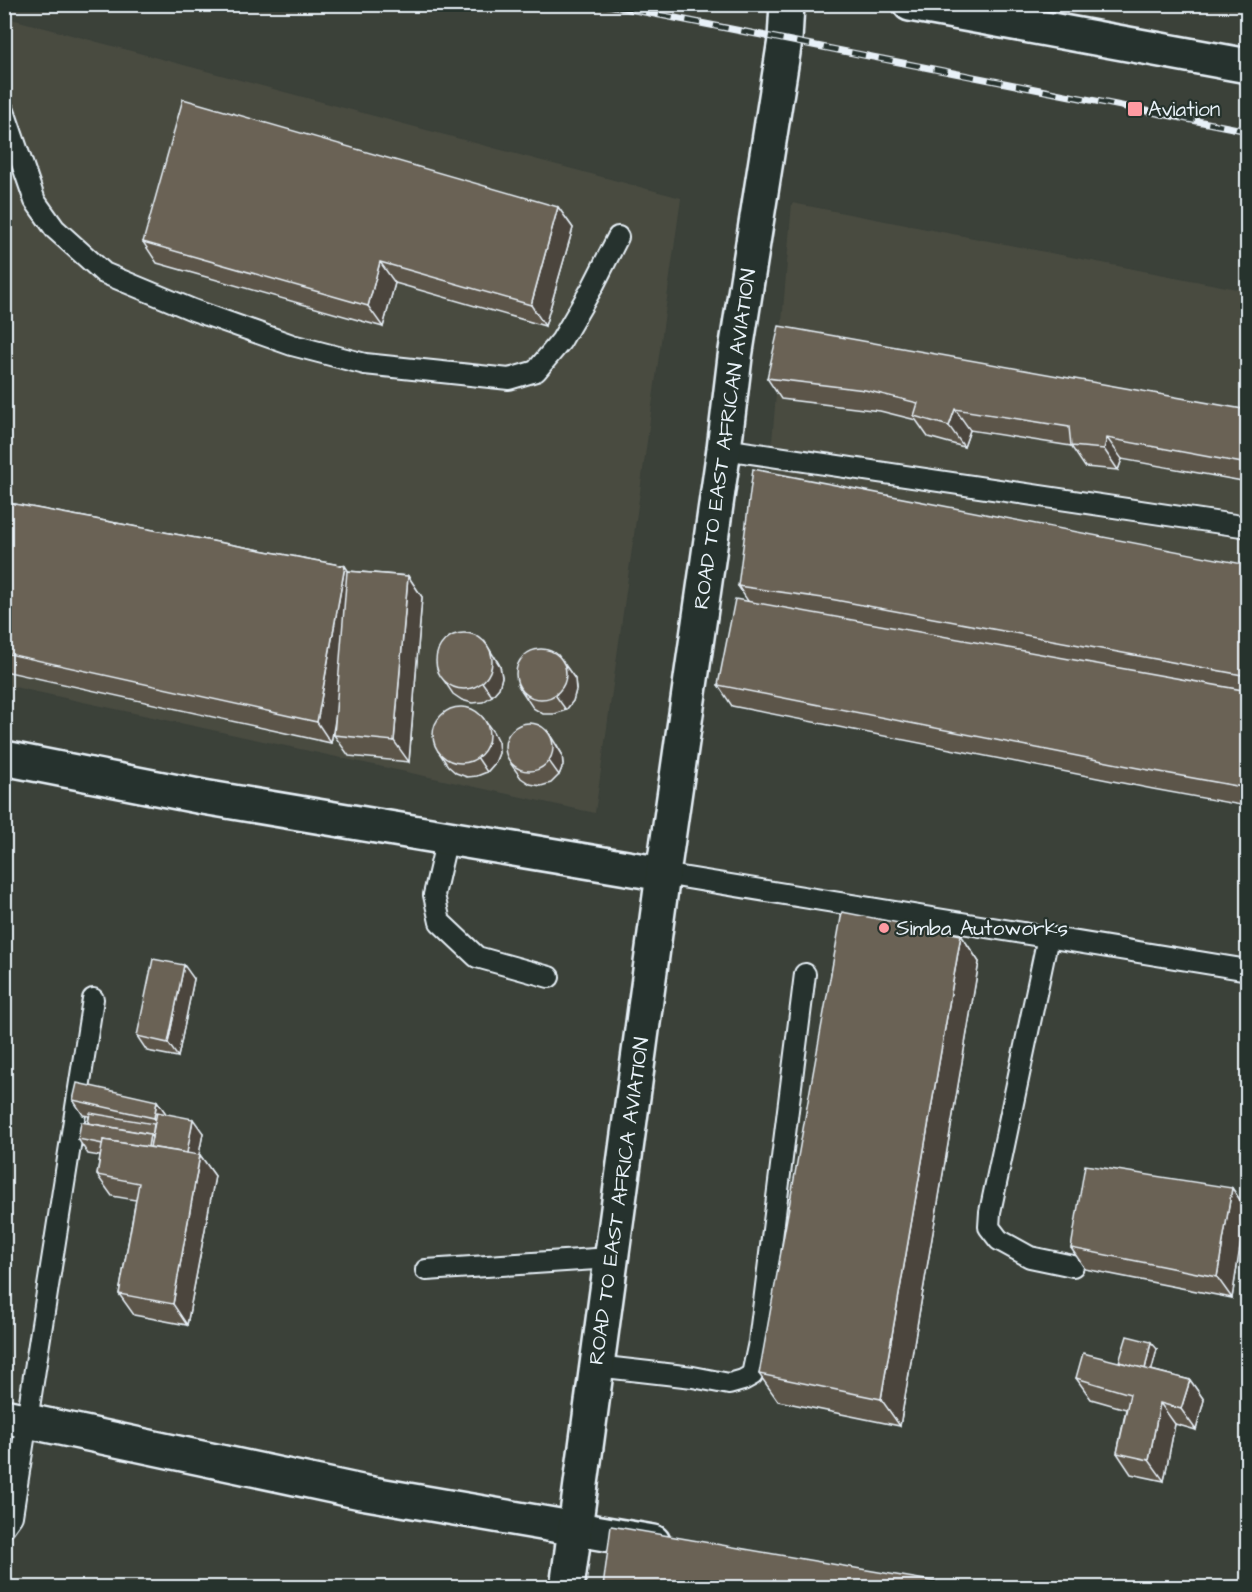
<svg xmlns="http://www.w3.org/2000/svg" width="1252" height="1592" viewBox="0 0 1252 1592" font-family="'Architects Daughter',sans-serif">
<style>
.built{fill:#494b41}
.lines{fill:none;stroke-linecap:round;stroke-linejoin:round}
.lane-casing{stroke:#e8f1f8;stroke-width:24}
.street-casing{stroke:#e8f1f8;stroke-width:38}
.secondary-casing{stroke:#e8f1f8;stroke-width:38}
.lane{stroke:#26332d;stroke-width:20}
.street{stroke:#26332d;stroke-width:33}
.secondary{stroke:#26332d;stroke-width:33}
.rail-casing{stroke:#e8f1f8;stroke-width:7}
.rail{stroke:#26332d;stroke-width:4.5;stroke-dasharray:14;stroke-linecap:butt}
.wall{fill:#5c5449;stroke:#e8f1f8;stroke-width:1.5}
.shaded-wall{fill:#4b453c;stroke:#e8f1f8;stroke-width:1.5}
.building{fill:#6b6255;stroke:#e8f1f8;stroke-width:1.5}
.poi-dot{fill:#ff9aa2;stroke:#26332d;stroke-width:2}
.labels{text-anchor:middle;dominant-baseline:central;stroke-width:4.5;stroke-linejoin:round;paint-order:stroke}
.poi-label{font-size:21px;fill:#e8f1f8;stroke:#26332d;text-anchor:start}
.street-label{font-size:21px;fill:#e8f1f8;stroke:#26332d}
</style>
<rect width="100%" height="100%" fill="#3b4139"/>
<filter id="ink" filterUnits="userSpaceOnUse"><feTurbulence type="fractalNoise" baseFrequency=".0167" numOctaves="2"/><feDisplacementMap in="SourceGraphic" scale="12" xChannelSelector="R" yChannelSelector="G"/><feConvolveMatrix kernelMatrix="1 2 1 2 8 2 1 2 1" color-interpolation-filters="sRGB"/></filter>
<g filter="url(#ink)">
<!-- built -->
<g class="built">
<path d="M4 17 681 198 595 813 5 685Z"/>
<path d="M792 203 1247 291V806L1153 789 768 490Z"/>
</g>
<g class="lines">
<!-- lane casing -->
<g class="lane-casing">
<g id="lane">
<path d="M4 111 35 201 55 229 104 273 193 310 292 345 365 364 509 379 536 371 561 341 592 288 618 237"/>
<path d="M724 449 1248 527"/>
<path d="M447 838 434 895 440 922 477 957 549 977"/>
<path d="M663 874 1248 970"/>
<path d="M1048 937 990 1212 989 1227 999 1240 1030 1257 1073 1266"/>
<path d="M426 1270 611 1258"/>
<path d="M596 1366 693 1377 729 1384 743 1380 752 1375 759 1342 805 974"/>
<path d="M4 1527 12 1516 93 999"/>
</g>
</g>
<!-- street casing -->
<g class="street-casing">
<g id="street">
<path d="M4 758 203 797 663 874"/>
<path d="M4 1416 361 1492 653 1542"/>
<path d="M567 1588 663 874 724 449 735 357 785 40 787 4"/>
</g>
</g>
<!-- secondary casing -->
<g class="secondary-casing">
<path id="secondary" d="M910 4 1248 66"/>
</g>
<!-- lane -->
<use href="#lane" class="lane"/>
<!-- street -->
<use href="#street" class="street"/>
<!-- secondary -->
<use href="#secondary" class="secondary"/>
<!-- rail casing -->
<g class="rail-casing">
<path id="rail" d="M604 4 1248 131"/>
</g>
<!-- rail -->
<use href="#rail" class="rail"/>
</g>
<!-- wall -->
<g class="wall">
<path d="M558 207 573 228 545 326 395 283 383 327 157 263 143 242Z"/>
<path d="M767 378 1248 410V482L1122 459 1118 470 1085 467 1071 446 970 430 964 447 928 437 916 420 880 411 781 399Z"/>
<path d="M4 502 345 566 348 571 408 576 422 597 409 762 349 756 334 735 335 721 331 743 4 671Z"/>
<path d="M1248 565V875L1243 869 1247 806 1153 789 732 706 718 685 748 601 738 586Z"/>
<path d="M558 655 575 679 576 690 573 701 566 710 555 714H543L533 708 517 684Z"/>
<path d="M495 657 500 666 502 677 499 688 492 696 483 702 472 703 462 700 453 694 443 679Z"/>
<path d="M493 732 498 742 499 753 495 763 487 772 477 776 467 777 456 773 448 766 438 751Z"/>
<path d="M557 745 562 754 563 765 559 775 551 783 541 786 530 784 521 778 511 764Z"/>
<path d="M961 935 979 962 900 1426 778 1401 759 1374Z"/>
<path d="M194 979 178 1057 147 1051 137 1036Z"/>
<path d="M73 1100 157 1101 166 1114 203 1133 199 1154 200 1155 215 1176 187 1325 134 1315 119 1294 136 1200 112 1196 97 1175 100 1156 88 1154 78 1139 88 1123 89 1116 83 1115Z"/>
<path d="M1232 1188 1246 1209 1232 1298 1085 1269 1071 1248Z"/>
<path d="M1157 1349 1151 1370 1190 1380 1204 1400 1196 1430 1175 1424 1164 1481 1131 1474 1117 1453 1126 1409 1091 1399 1076 1378Z"/>
</g>
<!-- shaded-wall -->
<g class="shaded-wall">
<path d="M558 207 573 228 545 326 531 305Z"/>
<path d="M380 262 395 283 383 327 368 306Z"/>
<path d="M955 409 970 430 964 447 949 426Z"/>
<path d="M1107 438 1122 459 1118 470 1104 449Z"/>
<path d="M345 566 359 587 331 743 317 722Z"/>
<path d="M408 576 422 597 409 762 394 741Z"/>
<path d="M485 642 500 666 502 677 499 688 492 696 482 682Z"/>
<path d="M565 665 575 679 576 690 573 701 566 710 556 696Z"/>
<path d="M483 718 493 732 498 742 499 753 495 763 487 772 477 757Z"/>
<path d="M547 730 562 754 563 765 559 775 549 761Z"/>
<path d="M961 935 979 962 900 1426 881 1399Z"/>
<path d="M184 965 194 979 178 1057 168 1043Z"/>
<path d="M157 1101 167 1115 164 1132 154 1118Z"/>
<path d="M193 1119 203 1133 196 1171 186 1157Z"/>
<path d="M150 1134 159 1152 147 1151Z"/>
<path d="M200 1155 215 1176 187 1325 173 1304Z"/>
<path d="M1232 1188 1246 1209 1232 1298 1217 1277Z"/>
<path d="M1151 1342 1157 1349 1150 1377 1145 1369Z"/>
<path d="M1190 1380 1204 1400 1196 1430 1181 1409Z"/>
<path d="M1160 1403 1175 1424 1164 1481 1149 1460Z"/>
</g>
<!-- building -->
<g class="building">
<path d="M183 99 558 207 531 305 380 262 368 306 143 242Z"/>
<path d="M779 326 1248 410V464L1107 438 1104 449 1071 446 1069 427 955 409 949 426 914 416 918 403 865 390 767 378Z"/>
<path d="M753 469 1248 565V676L830 599 738 586Z"/>
<path d="M4 502 345 566 317 722 4 653Z"/>
<path d="M347 571 408 576 394 741 334 735Z"/>
<path d="M735 599 1248 691V788L1138 768 718 685Z"/>
<circle cx="464" cy="661" r="28"/>
<circle cx="541" cy="674" r="25"/>
<circle cx="461" cy="735" r="28"/>
<circle cx="529" cy="747" r="24"/>
<path d="M1248 798V870L1243 869Z"/>
<path d="M842 912 961 935 881 1399 759 1374Z"/>
<path d="M153 959 184 965 168 1043 137 1036Z"/>
<path d="M77 1083 157 1101 154 1118 73 1100Z"/>
<path d="M157 1112 193 1119 187 1153 150 1147Z"/>
<path d="M90 1113 154 1124 152 1137 150 1134 88 1123Z"/>
<path d="M81 1122 150 1134 148 1147 103 1140V1144L78 1139Z"/>
<path d="M103 1140 200 1155 173 1304 119 1294 139 1183 97 1175Z"/>
<path d="M1085 1165 1232 1188 1217 1277 1071 1248Z"/>
<path d="M1127 1336 1151 1342 1145 1369 1119 1362Z"/>
<path d="M1083 1353 1190 1380 1181 1409 1160 1403 1149 1460 1117 1453 1130 1394 1076 1378Z"/>
<path d="M611 1526 966 1587H603Z"/>
</g>
</g>
<!-- markers -->
<g class="poi-dot">
<rect x="1127" y="101" width="16" height="16" rx="3"/>
<circle cx="884" cy="928" r="6"/>
</g>
<g class="labels">
<!-- poi labels -->
<g class="poi-label">
<text x="1148" y="109">Aviation</text>
<text x="896" y="928">Simba Autoworks</text>
</g>
<!-- street labels -->
<g class="street-label">
<text transform="translate(725 439) rotate(-82)">ROAD TO EAST AFRICAN AVIATION</text>
<text transform="translate(619 1201) rotate(-82)">ROAD TO EAST AFRICA AVIATION</text>
</g>
</g>
<!-- margin -->
<rect width="1252" height="1592" fill="none" stroke="#26332d" stroke-width="24"/>
<rect x="12" y="12" width="1228" height="1568" fill="none" stroke="#e8f1f8" stroke-width="2" filter="url(#ink)"/>
</svg>
